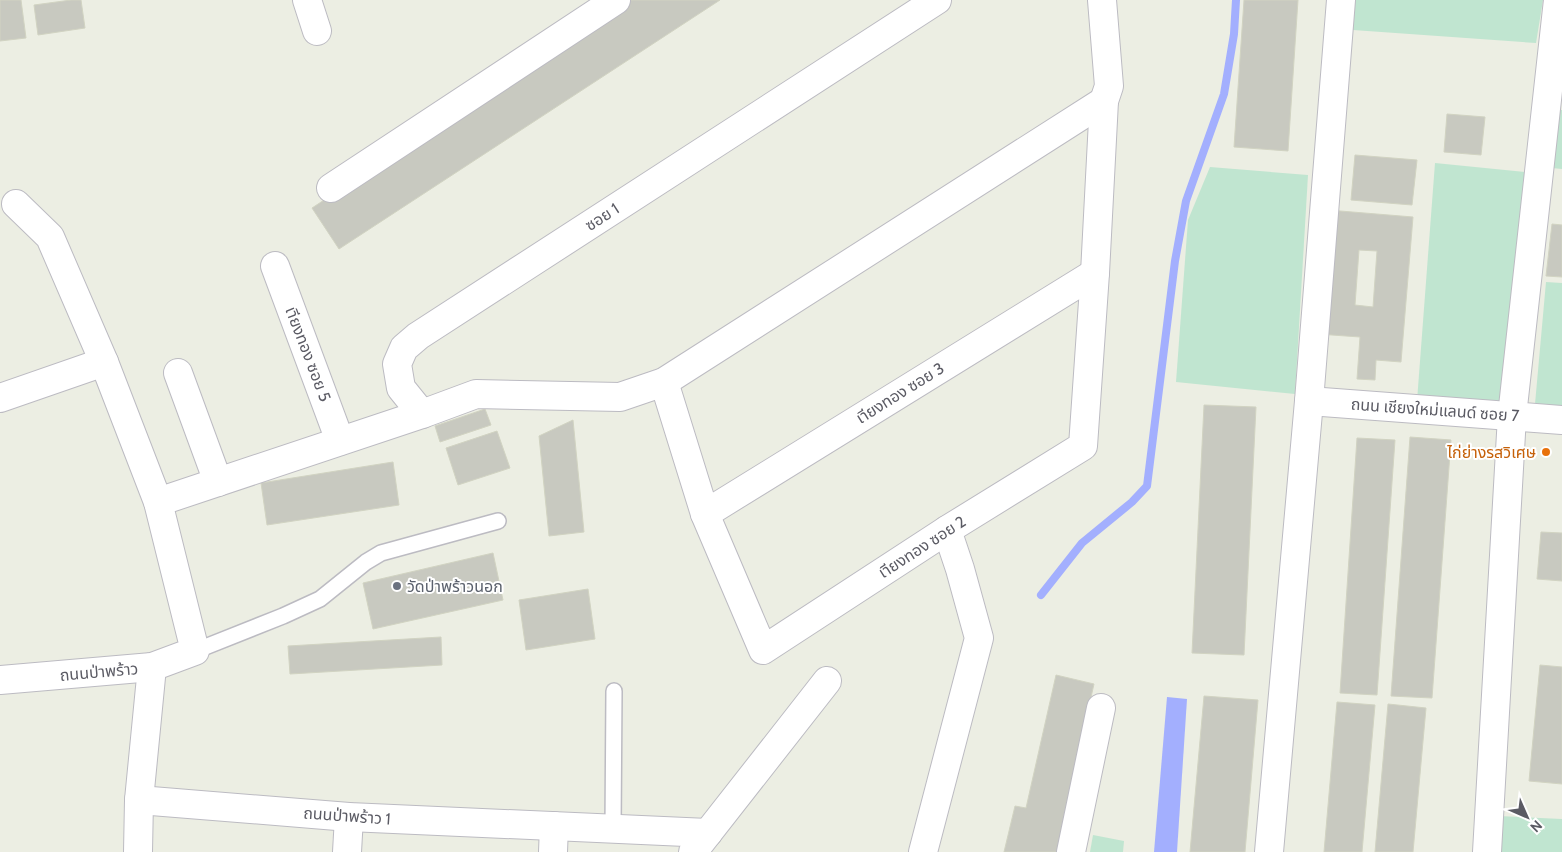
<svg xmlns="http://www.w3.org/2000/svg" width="1562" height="852" viewBox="0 0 1562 852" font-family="Cabin,'Noto Sans Thai',sans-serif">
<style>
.green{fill:#c0e5d0}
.water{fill:#a3affe}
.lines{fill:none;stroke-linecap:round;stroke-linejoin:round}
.stream{stroke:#a3affe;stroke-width:8}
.building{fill:#c8c9c0;stroke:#d1d3c2;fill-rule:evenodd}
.lane-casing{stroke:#bcbbc2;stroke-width:18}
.street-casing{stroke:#bcbbc2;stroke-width:30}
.lane{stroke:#fff;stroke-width:15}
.street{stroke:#fff;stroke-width:28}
.food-dot{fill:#e8710a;stroke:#fff;stroke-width:2}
.worship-dot{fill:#6b7280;stroke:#fff;stroke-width:2}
.labels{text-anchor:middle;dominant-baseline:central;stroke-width:4;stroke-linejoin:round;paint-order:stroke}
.street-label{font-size:16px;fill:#5b5b64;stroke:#fff}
.food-label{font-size:16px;fill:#c56008;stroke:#fff;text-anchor:end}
.worship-label{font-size:16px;fill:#5b616d;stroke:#fff;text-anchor:start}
</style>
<rect width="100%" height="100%" fill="#eceee3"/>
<!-- green -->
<g class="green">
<path d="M1354 0H1543L1536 43 1353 30Z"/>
<path d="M1560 110H1562V169L1552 168Z"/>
<path d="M1435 163 1525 172 1504 407 1417 401Z"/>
<path d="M1210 167 1308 175 1295 394 1176 382 1188 220Z"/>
<path d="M1546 282 1562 283V406L1535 404Z"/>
<path d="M1499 816 1562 819V852H1497Z"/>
<path d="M1093 835 1124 841 1123 852H1090Z"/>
</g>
<!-- water -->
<path class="water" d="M1167 697 1187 699 1177 852H1154Z"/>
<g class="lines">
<!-- stream -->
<path class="stream" d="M1041 595 1082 543 1132 502 1147 486 1175 261 1186 201 1224 94 1234 34 1236 0"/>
</g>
<!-- building -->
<g class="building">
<path d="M0 0H21L26 38 0 41Z"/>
<path d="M71 0H81L85 28 38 35 34 5Z"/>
<path d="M629 0H720L339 249 312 208Z"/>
<path d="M1244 0H1298L1288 151 1234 147Z"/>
<path d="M1447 114 1485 117 1481 155 1444 152Z"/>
<path d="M1355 155 1417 160 1412 205 1351 200Z"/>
<path d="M1328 210 1413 217 1401 362 1376 360 1375 380 1357 379 1360 337 1318 334ZM1359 250 1377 251 1373 307 1355 305Z"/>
<path d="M1552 224 1562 225V277L1546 276Z"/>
<path d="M1204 405 1256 407 1244 655 1192 653Z"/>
<path d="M485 409 491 425 440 442 435 426Z"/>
<path d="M573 420 584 532 549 536 539 436Z"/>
<path d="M497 431 510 468 458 485 446 448Z"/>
<path d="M1410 437 1451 440 1432 698 1391 696Z"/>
<path d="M1357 438 1395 440 1377 695 1340 693Z"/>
<path d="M393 462 399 505 267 525 261 483Z"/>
<path d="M1541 532 1562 533V581L1537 579Z"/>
<path d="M493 553 503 600 373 629 363 583Z"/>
<path d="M588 589 595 639 526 650 519 600Z"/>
<path d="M441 637 442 665 290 674 288 646Z"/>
<path d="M1540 665 1562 667V784L1529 781Z"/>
<path d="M1056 675 1094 684 1064 816 1071 818 1063 852H1004L1015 806 1026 808Z"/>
<path d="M1204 696 1258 700 1245 852H1190Z"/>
<path d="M1337 702 1375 705 1362 852H1324Z"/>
<path d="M1388 704 1426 708 1413 852H1375Z"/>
</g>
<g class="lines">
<!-- lane casing -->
<g class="lane-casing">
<g id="lane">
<path d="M195 651 283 616 320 599 366 562 381 553 498 521"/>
<path d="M613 829 614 691"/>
</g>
</g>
<!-- street casing -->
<g class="street-casing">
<g id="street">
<path d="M307 0 317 31"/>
<path d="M331 188 616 0"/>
<path d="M275 266 340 441"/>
<path d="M178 373 218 482"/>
<path d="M664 382 705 514 763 650 947 530 1083 446 1095 273 1104 101 1109 86 1102 0"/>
<path d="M0 398 104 362"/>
<path d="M1309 401 1562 420"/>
<path d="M422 414 401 388 397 364 404 348 418 336 937 0"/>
<path d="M158 502 422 414 476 394 620 397 664 382 1104 101"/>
<path d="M705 514 1095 273"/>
<path d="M0 680 152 667 195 651 158 502 104 362 50 237 16 204"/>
<path d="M139 800 349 817 708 833"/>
<path d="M138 852 139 800 152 667"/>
<path d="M347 852 349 817"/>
<path d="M553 852 554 826"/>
<path d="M693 852 827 681"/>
<path d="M923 852 979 638 960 569 947 530"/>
<path d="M1071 852 1101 708"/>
<path d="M1269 852 1309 401 1341 0"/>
<path d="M1487 852 1512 416 1558 0"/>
</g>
</g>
<!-- lane -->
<use href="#lane" class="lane"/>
<!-- street -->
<use href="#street" class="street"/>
</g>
<!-- markers -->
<circle class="food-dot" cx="1546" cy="452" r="5"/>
<circle class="worship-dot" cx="397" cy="586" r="5"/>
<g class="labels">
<!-- street labels -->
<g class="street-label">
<text transform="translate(602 217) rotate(-33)">ซอย 1</text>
<text transform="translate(308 354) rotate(69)">เาียงทอง ซอย 5</text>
<text transform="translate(900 393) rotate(-32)">เาียงทอง ซอย 3</text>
<text transform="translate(1435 410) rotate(4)">ถนน เชียงใหม่แลนด์ ซอย 7</text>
<text transform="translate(922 547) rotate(-33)">เาียงทอง ซอย 2</text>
<text transform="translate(99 672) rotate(-5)">ถนนป่าพร้าว</text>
<text transform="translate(347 816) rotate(4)">ถนนป่าพร้าว 1</text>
</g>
<!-- food labels -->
<g class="food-label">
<text x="1536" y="452">ไก่ย่างรสวิเศษ</text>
</g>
<!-- worship labels -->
<g class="worship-label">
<text x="407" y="586">วัดป่าพร้าวนอก</text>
</g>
</g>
<!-- north arrow -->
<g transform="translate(1527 817) rotate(135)" stroke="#ffffff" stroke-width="4" paint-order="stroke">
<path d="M0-4L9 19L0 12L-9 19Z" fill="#5b5b64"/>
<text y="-8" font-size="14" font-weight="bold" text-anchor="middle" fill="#5b5b64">N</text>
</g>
</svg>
